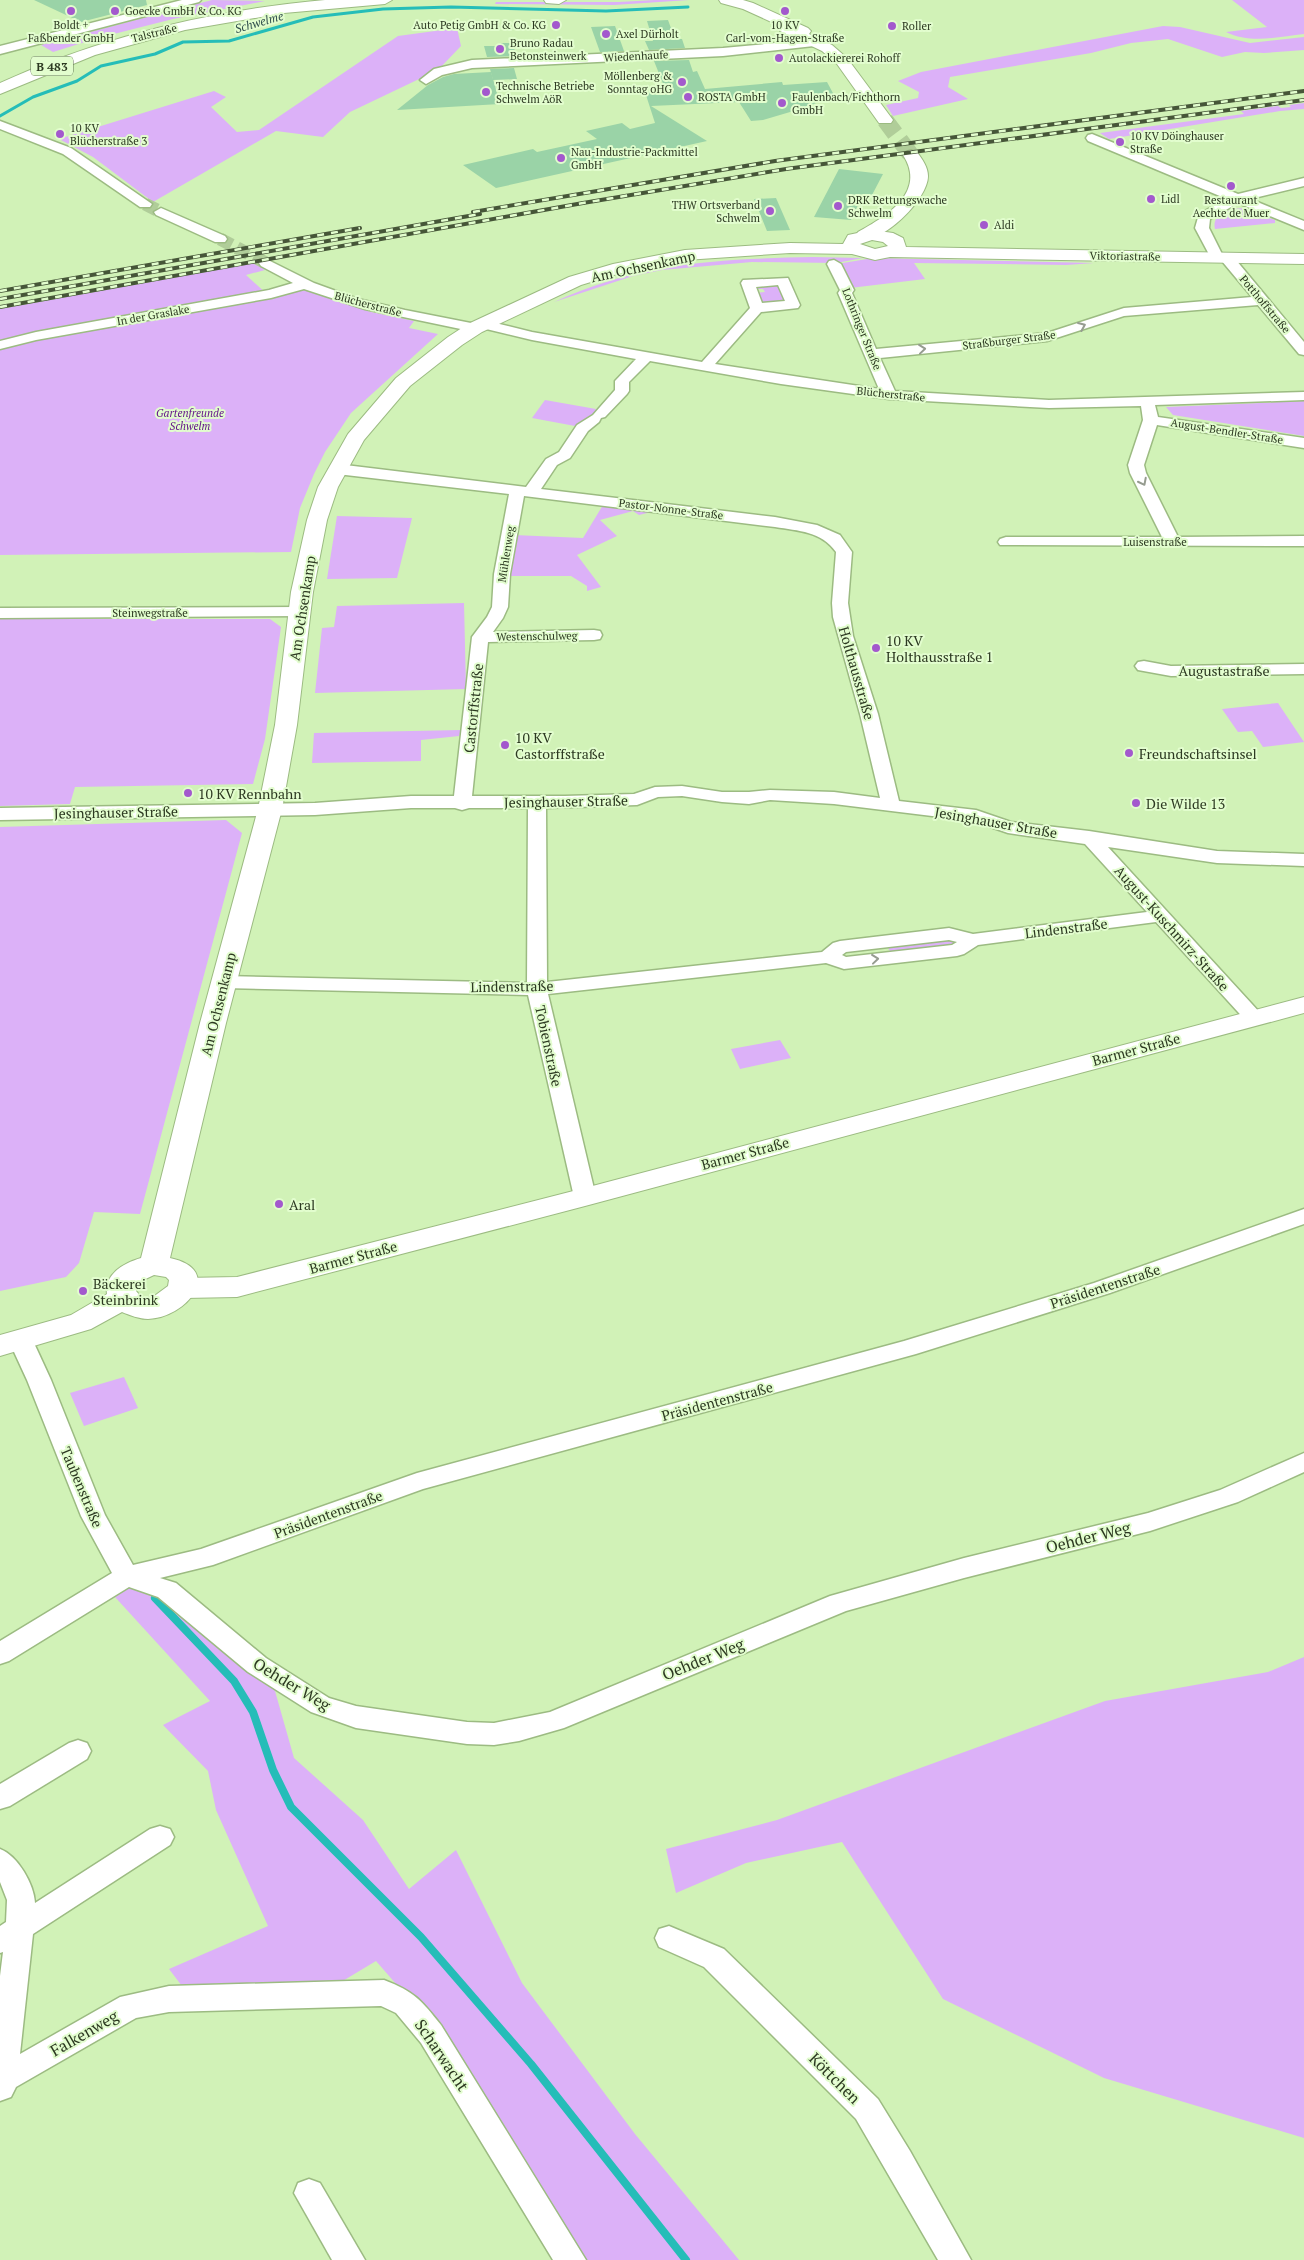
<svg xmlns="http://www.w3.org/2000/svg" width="1304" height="2260" viewBox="0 0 1304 2260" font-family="'PT Serif',serif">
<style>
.green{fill:#dcb1f8}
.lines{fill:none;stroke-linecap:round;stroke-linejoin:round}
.stream-far1{stroke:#25bdb8;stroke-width:3}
.stream{stroke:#25bdb8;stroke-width:8}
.building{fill:#9ad3a7}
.minor-tunnel{stroke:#b0cd99;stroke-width:13;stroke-dasharray:13 6;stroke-linecap:butt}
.tertiary-tunnel{stroke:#b0cd99;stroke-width:17;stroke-dasharray:17 8;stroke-linecap:butt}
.minor-casing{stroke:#9cbb82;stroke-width:3}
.tertiary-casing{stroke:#9cbb82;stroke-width:2}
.secondary-casing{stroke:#9cbb82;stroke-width:2}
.primary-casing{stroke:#9cbb82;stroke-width:2}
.minor{fill:#fff;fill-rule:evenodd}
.tertiary{fill:#fff;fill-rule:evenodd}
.secondary{fill:#fff;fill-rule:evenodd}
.primary{fill:#fff;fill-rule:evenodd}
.rail-casing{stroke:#465638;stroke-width:4}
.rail{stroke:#e2fdce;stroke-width:2.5;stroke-dasharray:7;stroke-linecap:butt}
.oneway{stroke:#969c90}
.poi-dot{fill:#a359cd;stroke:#e2fdce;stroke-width:2}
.labels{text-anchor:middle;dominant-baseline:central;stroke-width:4;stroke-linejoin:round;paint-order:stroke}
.far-poi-label{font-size:11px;fill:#2c3921;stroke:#e2fdce;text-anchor:start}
.far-street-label{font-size:11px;fill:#2c3921;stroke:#e2fdce}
.far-park-label{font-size:11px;font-style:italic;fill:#65168a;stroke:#e2fdce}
.far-water-label{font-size:12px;font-style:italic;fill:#314f4d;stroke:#e2fdce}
.shield{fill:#e2fdce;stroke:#637455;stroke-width:1}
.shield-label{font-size:12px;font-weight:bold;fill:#2c3921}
.street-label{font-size:14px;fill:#2c3921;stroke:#e2fdce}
.poi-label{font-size:14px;fill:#2c3921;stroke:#e2fdce;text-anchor:start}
.near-street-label{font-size:16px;fill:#2c3921;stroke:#e2fdce}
</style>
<rect width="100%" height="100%" fill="#d1f2b7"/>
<!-- green -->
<g class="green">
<path d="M212 0 265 1 173 19 98 38 53 52 41 45Z"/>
<path d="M655 0H689L614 5 495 4 496 2H619Z"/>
<path d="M1232 0H1304V34C1278 37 1250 44 1226 32L1267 27Z"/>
<path d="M1163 26 1180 27 1250 43 1304 37V50L1264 53 1245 52 1222 57 1168 39 1131 43 1091 53 950 77 948 87 968 99 893 116 886 105 918 98 919 92 898 81 921 72Z"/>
<path d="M457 28 461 46 438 70 350 112 323 137 276 131 153 202 93 157 59 139 214 91 226 97 211 107 237 132 259 130 398 36Z"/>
<path d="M1304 103V109L1280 111 1109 139 1100 133 1244 114 1241 111 1278 106 1281 108 1291 107 1289 105Z"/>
<path d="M1243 208 1275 220V223L1215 229C1211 213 1231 209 1243 208Z"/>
<path d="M813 257 863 258 836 263 752 262 662 270 633 276 554 302C640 262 721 259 813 257Z"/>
<path d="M873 258 1094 263 1066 265 914 263 925 279 850 288 837 264Z"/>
<path d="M256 263 265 270 246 275 269 296 306 290 371 312 414 321 409 328 438 334 351 413 325 452 314 474 300 508 291 552 0 555V309Z"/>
<path d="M777 285 781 287 786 302 762 306 756 293 765 292 763 289H754L756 286Z"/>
<path d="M545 400 596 409 592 417 575 426 532 418Z"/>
<path d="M1304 401V436L1173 415 1166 407Z"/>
<path d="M603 505 655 511 639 515 633 511 600 520 617 536 577 555 601 587 587 591V586L571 576H507L514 535 583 538Z"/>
<path d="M337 516 412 518 397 578 327 579Z"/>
<path d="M464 603 466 689 315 693 322 628 334 627 337 606Z"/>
<path d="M0 619H270L281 627 265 739 253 784 75 787 70 804 0 806Z"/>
<path d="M1278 703 1304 742 1263 747 1252 731 1238 732 1222 709Z"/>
<path d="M461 730 459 736 421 740V761L312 763 314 733Z"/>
<path d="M226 820 242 833 140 1214 94 1212 79 1263 66 1277 0 1291V827Z"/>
<path d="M948 939 959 942 954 946 891 953 887 946Z"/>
<path d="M780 1040 791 1058 740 1069 731 1049Z"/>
<path d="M124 1377 138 1408 84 1426 70 1393Z"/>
<path d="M138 1581 256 1665 275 1691 294 1758 363 1820 409 1889 456 1850 522 1983 635 2134 739 2260H572L410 2000 376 1961 336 1985 185 1990 169 1969 268 1926 216 1810 208 1771 163 1725 210 1701 115 1597Z"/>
<path d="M1304 1657V2138L1104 2078 943 1999 842 1842 746 1863 676 1893 666 1849 777 1820 1105 1701 1268 1672Z"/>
</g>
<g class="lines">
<!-- stream-far1 -->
<path class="stream-far1" d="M0 116 33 97 77 81 101 66 155 54 183 42 229 41 313 17 383 9 451 7 606 11 688 7"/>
<!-- stream -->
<path class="stream" d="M155 1598 234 1681 253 1712 273 1770 291 1807 421 1937 531 2064 686 2260"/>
</g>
<!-- building -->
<g class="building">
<path d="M34 0H146L147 5 81 22Z"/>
<path d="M668 20 675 39H682L685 48 649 50 645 41H653L647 21Z"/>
<path d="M615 26 624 51 600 52 591 27Z"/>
<path d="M499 43H513L516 56 487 57 484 46H499Z"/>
<path d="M689 60 693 72 697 71 705 89 782 82 783 85 827 82 834 95 807 107 763 120 751 121 739 102 651 106 707 141 496 188 463 165 533 149 537 152 597 139 586 131 622 123 630 129 655 123 645 92 666 91 654 61Z"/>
<path d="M514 68 517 79 493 80 490 69Z"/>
<path d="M491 72 500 104 397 110 428 85 443 77 454 74Z"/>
<path d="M839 169 883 174 872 195 863 194 851 220 814 217Z"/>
<path d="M776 198 790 230 767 231 754 199Z"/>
</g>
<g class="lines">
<!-- minor-tunnel -->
<g class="minor-tunnel">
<path d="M145 204 161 212"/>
<path d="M220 239 266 263"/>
</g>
<!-- tertiary-tunnel -->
<path class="tertiary-tunnel" d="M885 120 911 155"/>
<!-- minor casing -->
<g class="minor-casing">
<g id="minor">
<path d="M182 0H201L199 2 0 54V46Z"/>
<path d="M819 39 825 43 823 45 723 56 472 68 442 75 426 84 420 80 434 69 472 60 723 48Z"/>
<path d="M0 121 71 148 152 204 150 207H140L63 154 0 129Z"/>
<path d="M1092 134 1238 194 1304 178V186L1250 199 1304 221V230L1238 203 1210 219 1209 228 1222 254H1231L1304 342V355L1299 354 1258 305 1124 316 1047 341 880 358 895 391 1049 400 1304 392V400L1155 405 1158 417 1304 438V448L1157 425 1144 465 1146 473 1178 537 1304 536V546L1000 545 998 542 1000 539 1006 537H1162L1130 473 1128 465 1143 420 1141 406 1049 408 889 399 781 384 650 361 629 382V391L627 394 605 417 601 418 599 422 588 431 570 458 557 465 541 489 775 517 817 525 840 535 852 552 848 603 853 636 878 714 899 801 976 810 1011 822 1089 831 1217 851 1304 854V866L1217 863 1108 847 1262 1015 1265 1019 1262 1023 1255 1025 1248 1023 1156 922 978 945 964 954 957 956 844 969 826 963 548 994 596 1197 593 1202 585 1204 577 1202 574 1197 528 995 224 988 217 986 214 982 217 978 224 976 527 983 528 808H469L462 810 455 808H411L315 815 0 820V808L315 803 411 796H454L472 637 487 617 492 607 494 574 509 494 337 474 332 472 329 469 332 466 337 464 526 487 546 459 559 452 577 425 593 415 615 390V381L636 359 532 340 482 328 475 332 365 309 304 289 271 298 36 340 0 349V341L36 332 269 290 293 283 261 266 259 263 261 260 266 259 314 283 358 299 405 310 476 324 483 320 532 332 702 362 750 308 741 283 743 280 788 278 800 305 798 308 761 312 715 364 879 389 838 293 840 290 827 264 829 261 834 260 841 264 854 290 852 293 876 349 1047 333 1124 308 1252 297 1221 260H1212L1195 228 1199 214 1227 199 1088 141 1086 138 1088 135ZM778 285 785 301 762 303 756 287ZM524 496 775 527C799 531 821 531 836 552L832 603 833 617 860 714 880 798 834 792 770 790 749 792H722L682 786 655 787 634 794 565 796H472L488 642 594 640 600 639 602 635 600 631 594 630 493 632 503 618 508 607 510 574ZM682 796 722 802 749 804 770 800 834 804 973 821 1008 833 1085 844 1147 912 973 934 949 928 840 941 833 943 822 952 547 982 546 808 637 805 658 797ZM949 940 957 942 952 945 846 957 842 955 846 952Z"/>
<path d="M161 208 225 236 227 239 225 242H215L156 215 154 212Z"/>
<path d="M299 607 305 608 307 612 305 616 0 618V608Z"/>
<path d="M1144 661 1171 666 1304 664V674L1171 676 1138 670 1135 666 1138 662Z"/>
<path d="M1304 1209V1224L1110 1293 916 1354 423 1489 213 1565 160 1578 176 1583 266 1658 329 1698 356 1706 467 1722 494 1723 550 1712 830 1596 964 1558 1148 1513 1220 1490 1304 1453V1472L1238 1502 1150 1531 964 1578 846 1611 564 1728 519 1741 494 1745 467 1744 356 1728 311 1712 248 1672 158 1597 129 1587 9 1661 0 1664V1641L112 1573 81 1516 27 1380 9 1341 13 1335 21 1333 29 1335 33 1341 51 1380 105 1515 133 1565 201 1549 417 1473 904 1341 1094 1283Z"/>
<path d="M78 1740 87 1743 91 1751 87 1759 10 1806 0 1809V1784L69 1743Z"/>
<path d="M160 1826 170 1829 174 1837 170 1845 33 1934 20 2054 120 1997 169 1986 384 1980C415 1992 421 2000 441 2025L586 2260H553L421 2043 396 2013 381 2006 169 2012 136 2018 16 2087 11 2097 0 2101V1976L3 1952 0 1953V1926L6 1922 7 1900 0 1882V1849C18 1856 34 1884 35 1903L150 1829Z"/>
<path d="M669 1926 724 1949 878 2099 910 2151 971 2260H938L856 2119 704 1967 659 1947 655 1938 659 1929Z"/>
<path d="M309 2179 320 2183 365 2260H332L294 2193 298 2183Z"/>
</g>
</g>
<!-- tertiary casing -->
<g class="tertiary-casing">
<g id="tertiary">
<path d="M719 0H743L753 3 808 28 811 31 809 34 832 45 847 58 893 120 891 123H879L837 64 822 51 780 31 778 25 743 9 721 3Z"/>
<path d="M911 150 917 152C922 159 928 167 928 176 928 200 881 245 858 240L855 236 858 232C887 216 927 192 903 155L905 152Z"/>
<path d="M1304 997V1013L585 1206 237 1297 184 1298 174 1295 169 1288 174 1281 184 1278 237 1277 585 1188Z"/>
</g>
</g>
<!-- secondary casing -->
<g class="secondary-casing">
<path id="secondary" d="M872 230 893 233 903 238 906 247 1304 254V264L890 257 875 260 852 254 790 253 685 260 617 274 581 285 482 332 462 345 410 386 364 440 338 487 327 520 313 592 297 725 282 809 226 1023 170 1258C226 1270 186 1318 148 1319 140 1319 129 1315 122 1312L91 1329 0 1356V1335L71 1315 107 1294C104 1274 124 1263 141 1258L200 1023 258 809 275 725 291 592 307 520 318 487 348 434 396 378 448 337 468 324 569 277 613 264 685 250 790 243 843 244 848 235ZM872 240 883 242 888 246 875 249 860 244ZM154 1275 166 1277 169 1280 168 1286 153 1297 142 1298 136 1291 137 1283Z"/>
</g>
<!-- primary casing -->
<g class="primary-casing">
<g id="primary">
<path d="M325 0H392L385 4 284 13 185 30 95 55 0 94V83C103 36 212 10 325 0Z"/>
<path d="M544 0H566L559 4 546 3Z"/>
</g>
</g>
<!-- minor -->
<use href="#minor" class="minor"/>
<!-- tertiary -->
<use href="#tertiary" class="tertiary"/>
<!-- secondary -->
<use href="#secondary" class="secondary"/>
<!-- primary -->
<use href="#primary" class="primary"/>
<!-- rail casing -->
<g class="rail-casing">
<g id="rail">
<path d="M473 212 775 161 1304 91"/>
<path d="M0 291 360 228"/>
<path d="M0 299 480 214"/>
<path d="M0 307 583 203 786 169 1304 100"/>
</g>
</g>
<!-- rail -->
<use href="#rail" class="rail"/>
</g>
<!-- one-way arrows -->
<defs><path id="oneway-chevron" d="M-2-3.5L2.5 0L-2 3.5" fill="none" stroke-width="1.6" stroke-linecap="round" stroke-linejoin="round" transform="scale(1.25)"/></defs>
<g class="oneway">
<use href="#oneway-chevron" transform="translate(1082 326) rotate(-23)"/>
<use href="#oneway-chevron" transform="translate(922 349) rotate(-6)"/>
<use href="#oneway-chevron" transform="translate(1143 482) rotate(63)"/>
<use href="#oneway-chevron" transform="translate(875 959) rotate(-6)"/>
</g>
<!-- markers -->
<g class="poi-dot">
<circle cx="71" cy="11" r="5"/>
<circle cx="115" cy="11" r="5"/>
<circle cx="785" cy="11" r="5"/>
<circle cx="556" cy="25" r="5"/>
<circle cx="892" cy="26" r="5"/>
<circle cx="606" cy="34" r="5"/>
<circle cx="500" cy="49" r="5"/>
<circle cx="779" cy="58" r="5"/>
<circle cx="682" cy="82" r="5"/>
<circle cx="486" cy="92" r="5"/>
<circle cx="688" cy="97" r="5"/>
<circle cx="782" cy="103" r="5"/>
<circle cx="60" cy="134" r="5"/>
<circle cx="1120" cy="142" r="5"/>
<circle cx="561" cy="158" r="5"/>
<circle cx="1231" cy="186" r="5"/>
<circle cx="1151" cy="199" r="5"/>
<circle cx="838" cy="206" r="5"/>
<circle cx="770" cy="211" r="5"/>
<circle cx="984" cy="225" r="5"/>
<circle cx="876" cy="648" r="5"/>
<circle cx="505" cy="745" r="5"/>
<circle cx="1129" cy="753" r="5"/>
<circle cx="188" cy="793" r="5"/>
<circle cx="1136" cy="803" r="5"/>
<circle cx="279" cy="1204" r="5"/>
<circle cx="83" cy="1291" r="5"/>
</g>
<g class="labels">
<!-- far-poi labels -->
<g class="far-poi-label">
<text x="125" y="11">Goecke GmbH &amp; Co. KG</text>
<text x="71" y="25" text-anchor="middle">Boldt +<tspan x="71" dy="13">Faßbender GmbH</tspan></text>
<text x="546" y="25" text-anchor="end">Auto Petig GmbH &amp; Co. KG</text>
<text x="785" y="25" text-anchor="middle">10 KV<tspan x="785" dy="13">Carl-vom-Hagen-Straße</tspan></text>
<text x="902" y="26">Roller</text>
<text x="616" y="34">Axel Dürholt</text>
<text x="510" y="43">Bruno Radau<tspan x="510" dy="13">Betonsteinwerk</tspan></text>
<text x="789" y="58">Autolackiererei Rohoff</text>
<text x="672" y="76" text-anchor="end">Möllenberg &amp;<tspan x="672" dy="13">Sonntag oHG</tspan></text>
<text x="496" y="86">Technische Betriebe<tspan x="496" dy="13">Schwelm AöR</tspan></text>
<text x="698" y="97">ROSTA GmbH</text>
<text x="792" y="97">Faulenbach/Fichthorn<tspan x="792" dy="13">GmbH</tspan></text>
<text x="70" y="128">10 KV<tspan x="70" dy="13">Blücherstraße 3</tspan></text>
<text x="1130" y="136">10 KV Döinghauser<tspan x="1130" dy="13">Straße</tspan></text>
<text x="571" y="152">Nau-Industrie-Packmittel<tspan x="571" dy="13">GmbH</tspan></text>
<text x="1161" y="199">Lidl</text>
<text x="848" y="200">DRK Rettungswache<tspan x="848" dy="13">Schwelm</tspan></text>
<text x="1231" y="200" text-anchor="middle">Restaurant<tspan x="1231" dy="13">Aechte de Muer</tspan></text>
<text x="760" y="205" text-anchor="end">THW Ortsverband<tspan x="760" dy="13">Schwelm</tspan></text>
<text x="994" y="225">Aldi</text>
</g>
<!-- far-street labels -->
<g class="far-street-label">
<text transform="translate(154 33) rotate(-14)">Talstraße</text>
<text transform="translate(636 56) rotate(-3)">Wiedenhaufe</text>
<text transform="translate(1125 256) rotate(1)">Viktoriastraße</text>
<text transform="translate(368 304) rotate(15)">Blücherstraße</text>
<text transform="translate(1265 304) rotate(50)">Potthoffstraße</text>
<text transform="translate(153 315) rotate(-10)">In der Graslake</text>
<text transform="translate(862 329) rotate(68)">Lothringer Straße</text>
<text transform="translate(1009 340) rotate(-7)">Straßburger Straße</text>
<text transform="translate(891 394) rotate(6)">Blücherstraße</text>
<text transform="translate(1227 431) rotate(9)">August-Bendler-Straße</text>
<text transform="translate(671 509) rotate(7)">Pastor-Nonne-Straße</text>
<text x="1155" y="542">Luisenstraße</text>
<text transform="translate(506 554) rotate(-81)">Mühlenweg</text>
<text x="150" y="613">Steinwegstraße</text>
<text transform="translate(537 636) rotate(-1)">Westenschulweg</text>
</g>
<!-- far-park labels -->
<g class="far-park-label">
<text x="190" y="413">Gartenfreunde<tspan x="190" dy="13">Schwelm</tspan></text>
</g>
<!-- far-water labels -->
<g class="far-water-label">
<text transform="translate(259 22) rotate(-16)">Schwelme</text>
</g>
<!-- shield labels -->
<rect class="shield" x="31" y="56.5" width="42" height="19" rx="4"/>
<g class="shield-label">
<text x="52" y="66">B 483</text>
</g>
<!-- street labels -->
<g class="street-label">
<text transform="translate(643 266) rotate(-12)">Am Ochsenkamp</text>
<text transform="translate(302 608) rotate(-81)">Am Ochsenkamp</text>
<text x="1224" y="670">Augustastraße</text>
<text transform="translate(857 673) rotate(74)">Holthausstraße</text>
<text transform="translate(473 708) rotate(-84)">Castorffstraße</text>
<text transform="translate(566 801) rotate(-1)">Jesinghauser Straße</text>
<text transform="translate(116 812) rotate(-1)">Jesinghauser Straße</text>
<text transform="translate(996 822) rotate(10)">Jesinghauser Straße</text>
<text transform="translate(1066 928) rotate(-7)">Lindenstraße</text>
<text transform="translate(1172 928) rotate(48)">August-Kuschmirz-Straße</text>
<text transform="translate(512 986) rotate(-1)">Lindenstraße</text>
<text transform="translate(218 1004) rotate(-76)">Am Ochsenkamp</text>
<text transform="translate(549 1046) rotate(78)">Tobienstraße</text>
<text transform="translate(1136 1049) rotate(-15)">Barmer Straße</text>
<text transform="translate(745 1153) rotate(-15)">Barmer Straße</text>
<text transform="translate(353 1257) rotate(-15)">Barmer Straße</text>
<text transform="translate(1105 1286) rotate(-18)">Präsidentenstraße</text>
<text transform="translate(717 1401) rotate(-15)">Präsidentenstraße</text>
<text transform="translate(82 1487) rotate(67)">Taubenstraße</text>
<text transform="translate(328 1514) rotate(-20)">Präsidentenstraße</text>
</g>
<!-- poi labels -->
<g class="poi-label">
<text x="886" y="640">10 KV<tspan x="886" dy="16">Holthausstraße 1</tspan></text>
<text x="515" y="737">10 KV<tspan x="515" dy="16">Castorffstraße</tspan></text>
<text x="1139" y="753">Freundschaftsinsel</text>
<text x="198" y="793">10 KV Rennbahn</text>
<text x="1146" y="803">Die Wilde 13</text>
<text x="289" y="1204">Aral</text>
<text x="93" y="1283">Bäckerei<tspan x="93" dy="16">Steinbrink</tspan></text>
</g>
<!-- near-street labels -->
<g class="near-street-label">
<text transform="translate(1088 1537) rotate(-14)">Oehder Weg</text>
<text transform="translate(703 1659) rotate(-22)">Oehder Weg</text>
<text transform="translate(292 1684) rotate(31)">Oehder Weg</text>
<text transform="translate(84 2033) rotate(-30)">Falkenweg</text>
<text transform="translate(442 2055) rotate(56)">Scharwacht</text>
<text transform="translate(835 2078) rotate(45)">Köttchen</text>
</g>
</g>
</svg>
